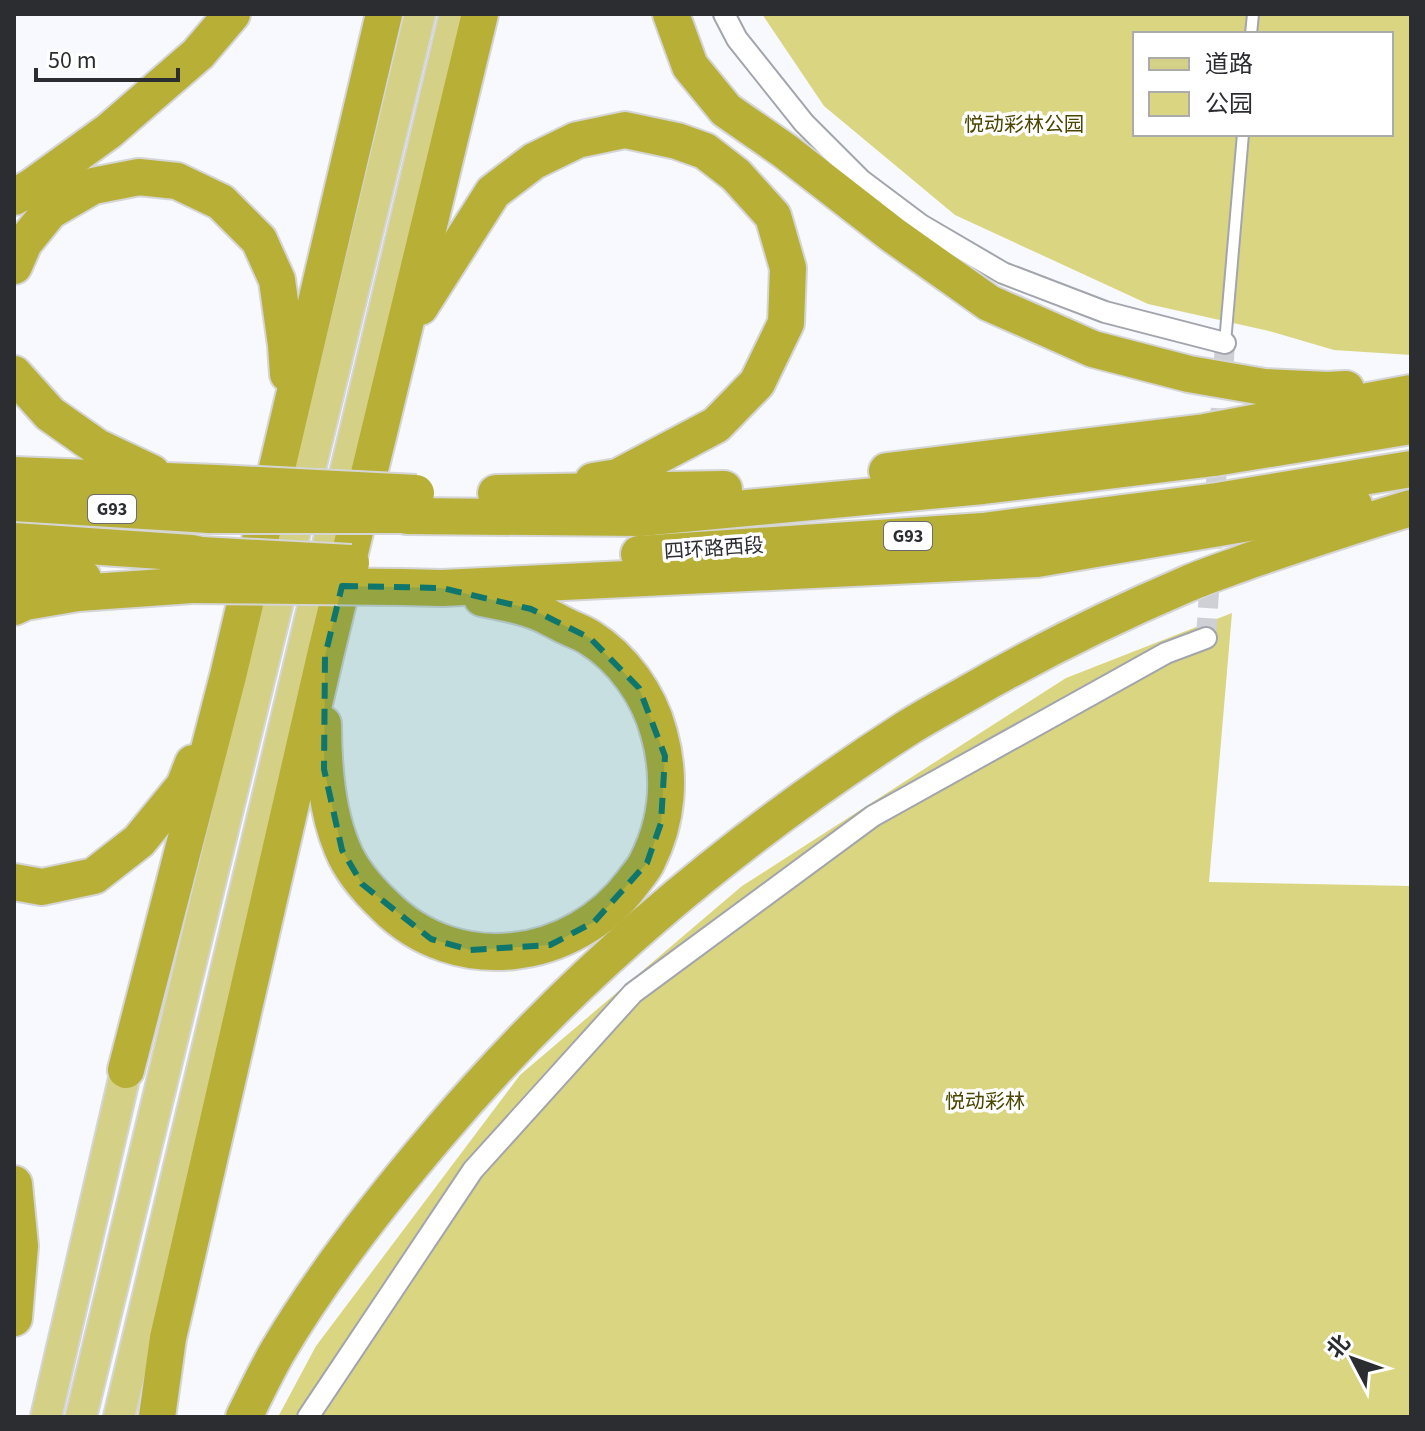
<svg xmlns="http://www.w3.org/2000/svg" width="1425" height="1431" viewBox="0 0 1425 1431" font-family="'Source Sans 3','Noto Sans SC',sans-serif">
<style>
.green{fill:#dad581;fill-rule:evenodd}
.lines{fill:none;stroke-linecap:round;stroke-linejoin:round}
.street-tunnel{stroke:#ced0d5;stroke-width:20;stroke-dasharray:20 10;stroke-linecap:butt}
.lane-casing{stroke:#a2a5ac;stroke-width:14}
.street-casing{stroke:#a2a5ac;stroke-width:24}
.primary-casing{stroke:#d5d5d6;stroke-width:34}
.highway-casing{stroke:#d5d5d6;stroke-width:40}
.lane{stroke:#fff;stroke-width:10}
.street{stroke:#fff;stroke-width:20}
.primary{stroke:#d4d086;stroke-width:30}
.highway{stroke:#b8b036;stroke-width:36}
.highway-bridge-casing{stroke:#d5d5d6;stroke-width:40;stroke-linecap:butt}
.highway-bridge{stroke:#b8b036;stroke-width:36}
.marked{fill:#0f766e;fill-opacity:0.2;stroke:#0f766e;stroke-width:6;stroke-dasharray:16 10;stroke-linejoin:round}
.labels{text-anchor:middle;dominant-baseline:central;stroke-width:7;stroke-linejoin:round;paint-order:stroke}
.shield{fill:#fff;stroke:#6b6c6e;stroke-width:2}
.shield-label{font-size:18px;font-weight:bold;fill:#2c2d30}
.park-label{font-size:20px;fill:#4b4701;stroke:#fff}
.street-label{font-size:20px;fill:#2c2d30;stroke:#fff}
</style>
<rect width="100%" height="100%" fill="#f7f9fe"/>
<!-- green -->
<g class="green">
<path d="M762 14H1411V355L1334 350 1269 331 1148 304 955 215 824 106ZM1135 34H1391V134H1135Z"/>
<path d="M1232 613 1209 882 1411 886V1417H278L316 1346 520 1075 742 886 1066 678Z"/>
</g>
<g class="lines">
<!-- street-tunnel -->
<path class="street-tunnel" d="M1206 638 1225 343"/>
<!-- lane casing -->
<g class="lane-casing">
<g id="lane">
<path d="M1251 34 1253 14"/>
<path d="M1225 343 1243 134"/>
</g>
</g>
<!-- street casing -->
<g class="street-casing">
<g id="street">
<path d="M724 14 737 39 804 123 861 180 921 225 1003 273 1105 312 1225 343"/>
<path d="M308 1417 473 1170 633 993 873 816 1166 653 1206 638"/>
</g>
</g>
<!-- primary casing -->
<g class="primary-casing">
<g id="primary">
<path d="M46 1417 126 1070"/>
<path d="M81 1417 420 14"/>
<path d="M119 1417 455 14"/>
</g>
</g>
<!-- highway casing -->
<g class="highway-casing">
<g id="highway">
<path d="M671 14 690 66 726 110 785 151 893 235 989 303 1093 349 1189 374 1264 387 1328 390 1346 389"/>
<path d="M14 197 30 188 109 131 198 54 232 14"/>
<path d="M14 266 24 243 50 211 93 186 139 177 177 181 221 202 259 240 277 280 286 345 288 374"/>
<path d="M420 307 493 192 534 161 577 140 625 130 677 141 705 151 736 175 773 216 788 268 786 323 757 383 716 425 618 477 593 481"/>
<path d="M14 374 50 414 97 447 152 473"/>
<path d="M887 471 1205 432 1411 393"/>
<path d="M14 475 217 483"/>
<path d="M496 493 724 489"/>
<path d="M14 503 210 515"/>
<path d="M407 516 640 518 983 486 1214 458 1411 426"/>
<path d="M14 541 191 553 201 555"/>
<path d="M639 554 983 531 1217 501 1411 469"/>
<path d="M14 573 83 578"/>
<path d="M402 587 442 588 1037 559 1354 505"/>
<path d="M14 607 25 602 78 593 192 585"/>
<path d="M323 724C323 765 326 810 342 848 351 871 367 889 385 906 457 978 574 962 633 882 638 875 644 869 647 862 668 821 671 776 659 733 649 695 623 658 589 637 581 632 571 629 562 624 552 619 541 612 529 609 514 604 498 601 482 598"/>
<path d="M14 882 42 887 94 876 139 841 184 786 193 763"/>
<path d="M126 1070 228 676 384 14"/>
<path d="M14 1184 20 1246 14 1318"/>
<path d="M157 1417 168 1338 325 656 480 14"/>
<path d="M244 1417C255 1395 266 1371 279 1349 324 1273 380 1202 437 1135 572 975 733 840 909 727 928 715 949 704 968 693 1039 652 1112 616 1187 584 1208 575 1230 568 1251 560 1304 542 1357 524 1411 508"/>
</g>
</g>
<!-- lane -->
<use href="#lane" class="lane"/>
<!-- street -->
<use href="#street" class="street"/>
<!-- primary -->
<use href="#primary" class="primary"/>
<!-- highway -->
<use href="#highway" class="highway"/>
<!-- highway-bridge casing -->
<g class="highway-bridge-casing">
<g id="highway-bridge">
<path d="M217 483 416 493"/>
<path d="M210 515H402"/>
<path d="M201 555 351 563"/>
<path d="M192 585 402 587"/>
</g>
</g>
<!-- highway-bridge -->
<use href="#highway-bridge" class="highway-bridge"/>
</g>
<!-- marked area -->
<path class="marked" d="M342 586 442 588 531 609 590 638 639 688 665 756 661 823 647 863 594 922 550 945 470 950 431 939 362 884 342 850 324 769 325 656Z"/>
<g class="labels">
<!-- shield labels -->
<g class="shield">
<rect x="88" y="495" width="48" height="28" rx="6"/>
<rect x="884" y="522" width="48" height="28" rx="6"/>
</g>
<g class="shield-label">
<text x="112" y="509">G93</text>
<text x="908" y="536">G93</text>
</g>
<!-- park labels -->
<g class="park-label">
<text x="1024" y="125">悦动彩林公园</text>
<text x="985" y="1102">悦动彩林</text>
</g>
<!-- street labels -->
<g class="street-label">
<text transform="translate(714 549) rotate(-4)">四环路西段</text>
</g>
</g>
<!-- border -->
<rect width="1425" height="1431" fill="none" stroke="#2c2d30" stroke-width="32"/>
<!-- legend -->
<rect x="1133" y="32" width="260" height="104" fill="#ffffff" stroke="#ababac" stroke-width="2"/>
<rect x="1149" y="58" width="40" height="12" fill="#d4d086" stroke="#ababac" stroke-width="2"/>
<text x="1205" y="72" font-size="24" fill="#2c2d30">道路</text>
<rect x="1149" y="92" width="40" height="24" fill="#dad581" stroke="#ababac" stroke-width="2"/>
<text x="1205" y="112" font-size="24" fill="#2c2d30">公园</text>
<!-- north arrow -->
<g transform="translate(1353 1359) rotate(311)" stroke="#ffffff" stroke-width="6" paint-order="stroke">
<path d="M0-6L14 30L0 20L-14 30Z" fill="#2c2d30"/>
<text y="-12" font-size="22" font-weight="bold" text-anchor="middle" fill="#2c2d30">北</text>
</g>
<!-- scale -->
<path d="M36 68v12h142v-12" fill="none" stroke="#2c2d30" stroke-width="4"/>
<text x="48" y="68" font-size="24" fill="#2c2d30" stroke="#ffffff" stroke-width="6" paint-order="stroke">50 m</text>
</svg>
